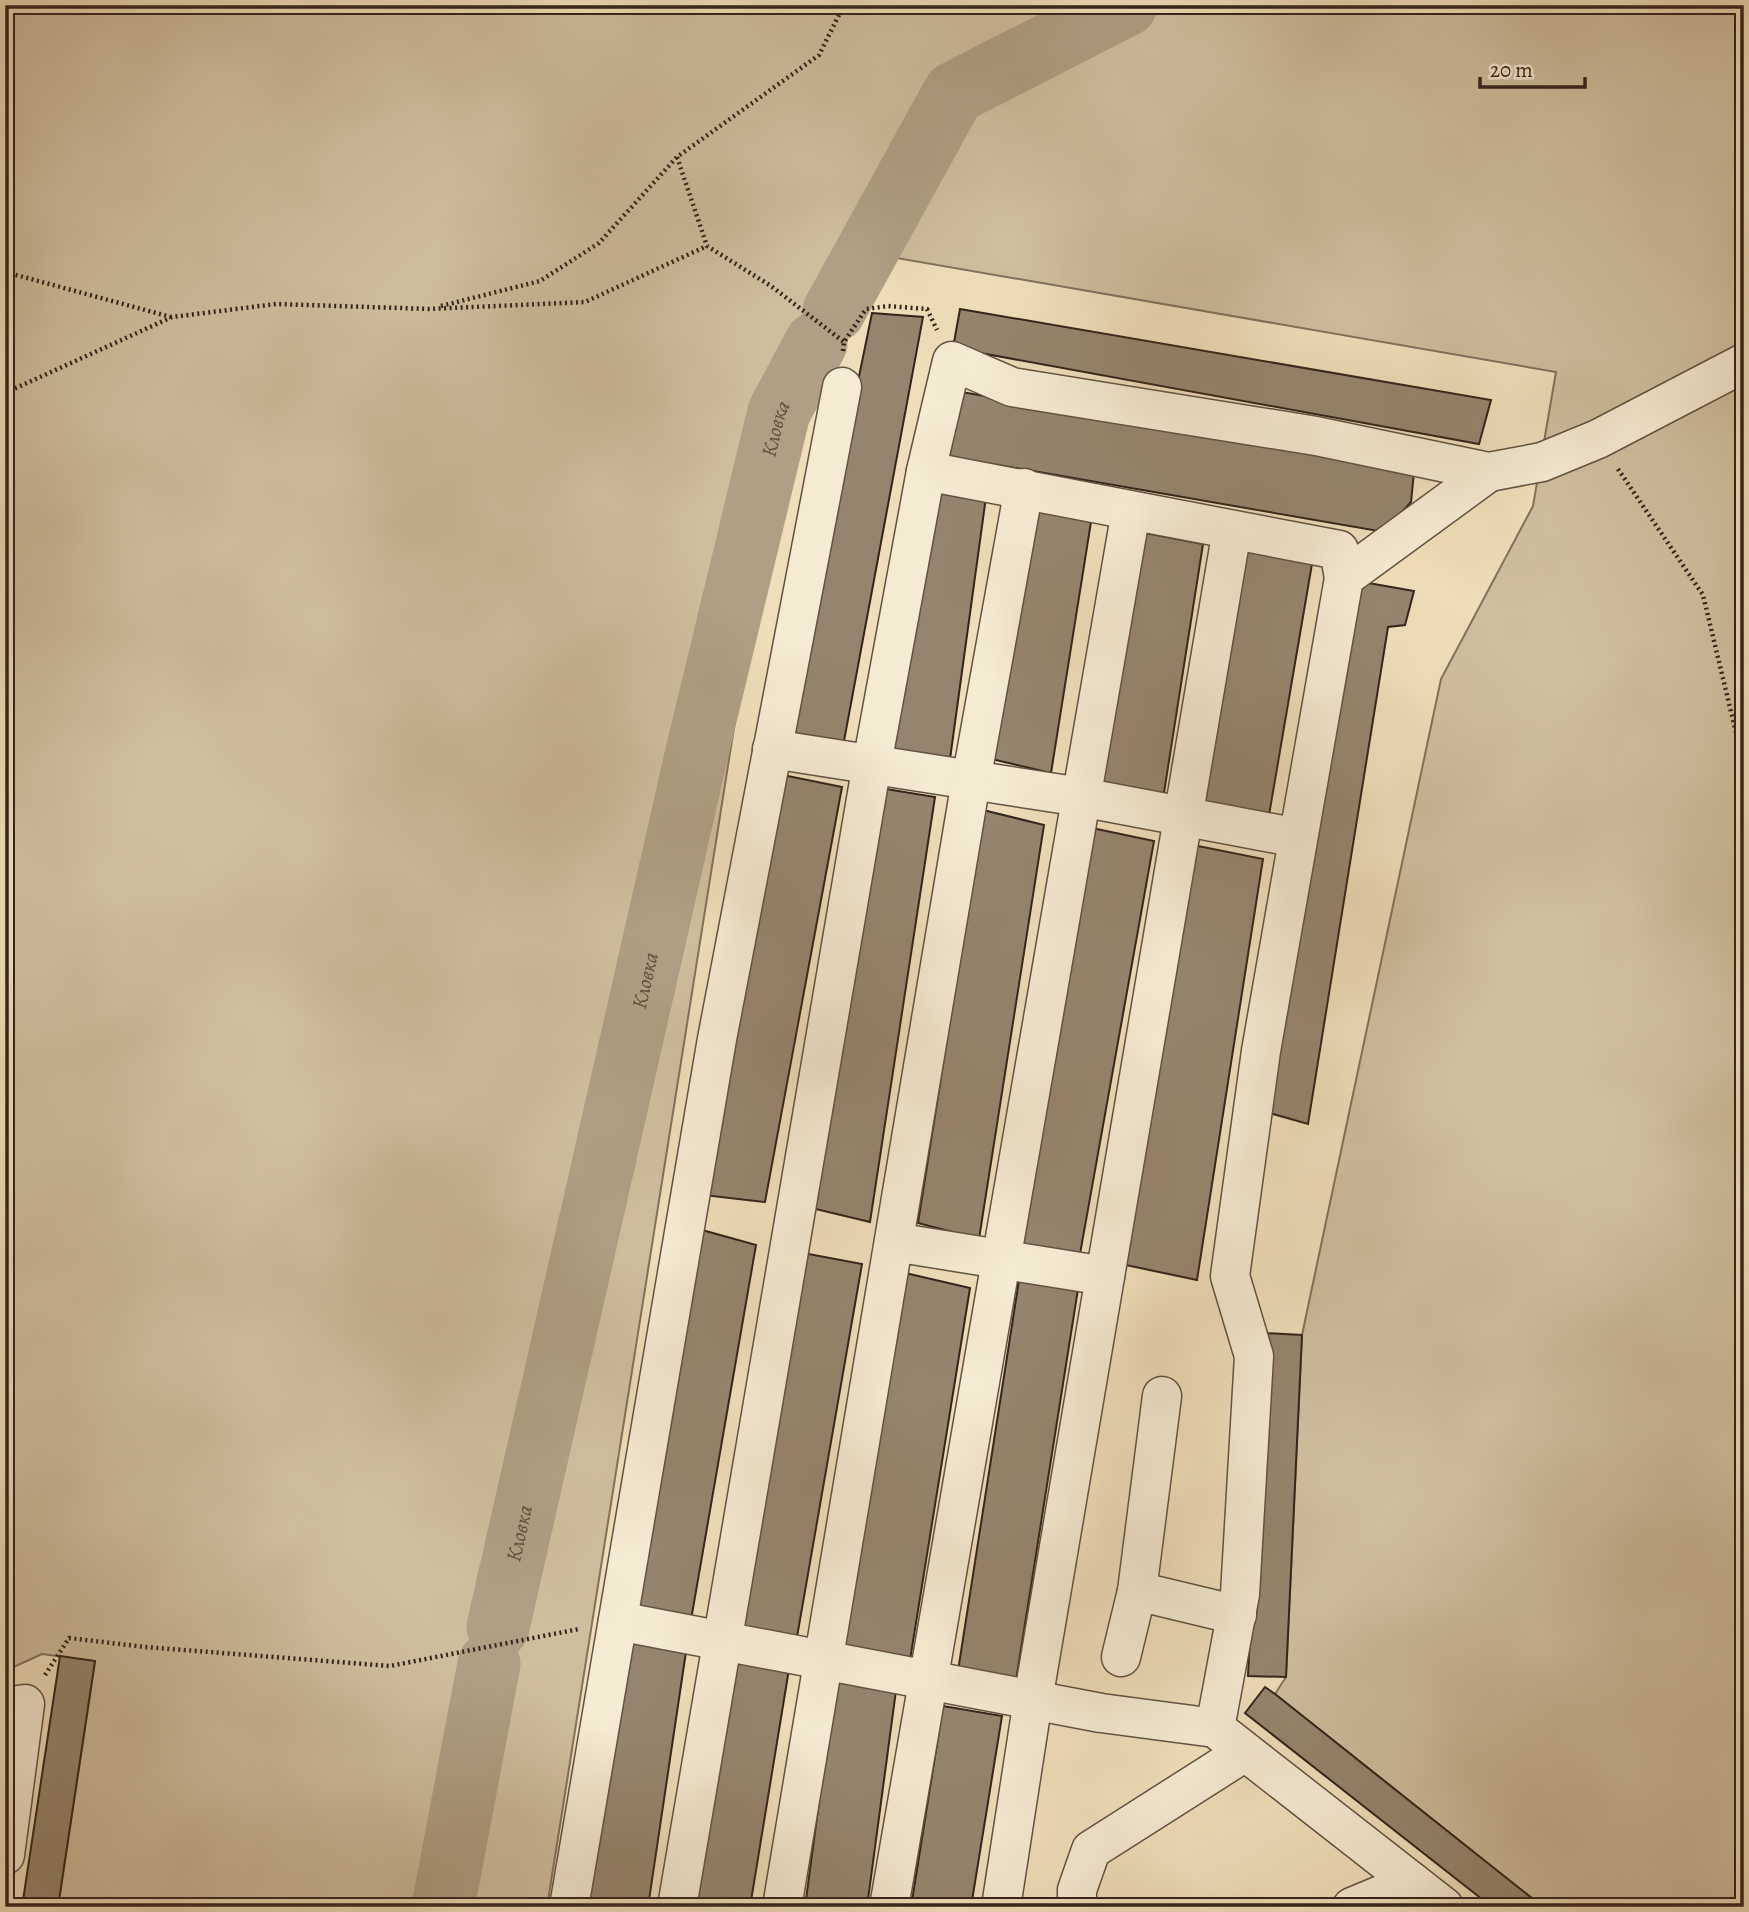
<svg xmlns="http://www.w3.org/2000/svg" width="1749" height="1912" viewBox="0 0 1749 1912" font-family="Alegreya,serif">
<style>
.green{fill:#cfbe9e;stroke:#81715d;stroke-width:2}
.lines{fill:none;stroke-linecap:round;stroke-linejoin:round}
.river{stroke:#af9f84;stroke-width:63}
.building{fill:#95856e;stroke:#33241c;stroke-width:2}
.minor-casing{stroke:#625243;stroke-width:41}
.path{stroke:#33241c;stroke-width:4.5;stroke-dasharray:2 3.5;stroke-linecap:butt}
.minor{stroke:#f5ead2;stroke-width:38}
.labels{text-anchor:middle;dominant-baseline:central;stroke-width:5;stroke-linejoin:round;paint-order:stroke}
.water-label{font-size:21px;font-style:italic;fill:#5e4f40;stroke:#f5ead2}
</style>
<rect width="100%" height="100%" fill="#efdeb9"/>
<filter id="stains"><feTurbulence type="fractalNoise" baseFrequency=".00286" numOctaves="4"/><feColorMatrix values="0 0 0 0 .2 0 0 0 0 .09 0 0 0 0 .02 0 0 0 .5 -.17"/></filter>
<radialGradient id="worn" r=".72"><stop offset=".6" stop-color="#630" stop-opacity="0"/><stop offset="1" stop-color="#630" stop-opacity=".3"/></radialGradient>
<!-- green -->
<path class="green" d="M5 5H1744V1907H1543L1275 1694 1286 1677 1302 1335 1441 679 1533 506 1556 372 897 258 792 362 547 1907H58L95 1661 42 1654 5 1671Z"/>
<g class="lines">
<!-- river -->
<g class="river">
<path d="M834 311 954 93 1126 5"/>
<path id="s1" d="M498 1627 697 752 779 412 816 343"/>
<path d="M443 1907 489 1664"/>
</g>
</g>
<!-- building -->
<g class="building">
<path d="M960 309 1491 400 1479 444 953 348Z"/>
<path d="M872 313 923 317 844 741 786 733Z"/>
<path d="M945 389 1414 472 1411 502 1384 532 935 454Z"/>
<path d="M925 488 986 497 950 759 881 747Z"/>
<path d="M1028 506 1091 522 1051 773 983 757Z"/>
<path d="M1135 531 1203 544 1163 799 1096 784Z"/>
<path d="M1239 543 1313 558 1268 821 1197 805Z"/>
<path d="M1357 581 1414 591 1405 625 1388 627 1308 1124 1266 1112Z"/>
<path d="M778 774 842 787 765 1202 703 1195Z"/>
<path d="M874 787 935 797 870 1222 803 1206Z"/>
<path d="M983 810 1044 825 979 1239 918 1223Z"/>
<path d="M1092 828 1154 841 1080 1254 1018 1247Z"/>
<path d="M1193 845 1263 859 1197 1280 1121 1264Z"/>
<path d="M695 1228 756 1245 691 1620 634 1614Z"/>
<path d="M798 1252 862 1264 797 1637 733 1626Z"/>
<path d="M901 1272 970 1288 910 1660 838 1648Z"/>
<path d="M1019 1280 1078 1289 1016 1681 958 1671Z"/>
<path d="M1264 1333 1302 1335 1286 1677 1248 1676Z"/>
<path d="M627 1636 687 1645 648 1907H586Z"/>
<path d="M735 1654 790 1663 750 1907H693Z"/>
<path d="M60 1656 95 1661 58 1907H22Z"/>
<path d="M836 1674 897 1683 867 1907H805Z"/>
<path d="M1265 1687 1275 1694 1543 1907H1492L1245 1713Z"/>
<path d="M943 1706 1002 1716 971 1907H911Z"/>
</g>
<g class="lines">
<!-- minor casing -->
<g class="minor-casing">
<g id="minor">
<path d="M926 471 1339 550 1344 578"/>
<path d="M772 749 1081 797 1298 838"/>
<path d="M894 1242 1105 1276"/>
<path d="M1162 1396 1137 1591 1237 1615"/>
<path d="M618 1621 1101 1713 1215 1728 1444 1907"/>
<path d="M1121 1657 1137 1591"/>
<path d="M5 1707 25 1704 5 1855"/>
<path d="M1215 1728 1240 1594 1254 1356 1230 1276 1261 1051 1344 578 1489 472"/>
<path d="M569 1907 717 1039 842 387"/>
<path d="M677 1907 872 764 926 471 952 361 1012 387 1316 436 1489 472 1542 462 1598 439 1744 363"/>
<path d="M782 1907 971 781 1024 488"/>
<path d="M889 1907 1131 511"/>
<path d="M1001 1907 1033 1700 1232 530"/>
<path d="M1077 1907V1890L1091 1850 1245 1752"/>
<path d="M1352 1907 1412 1882"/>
</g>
</g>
<!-- path -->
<g class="path">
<path d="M677 157 707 246 771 286 844 342"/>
<path d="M5 272 171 317"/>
<path d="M441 306 540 281 599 243 677 157 819 55 844 5"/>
<path d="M843 351 844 342 866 309 888 306 927 309 937 330"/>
<path d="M5 393 172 317 276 304 430 309 585 302 707 246"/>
<path d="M1618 469 1703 595 1744 766"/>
<path d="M45 1675 69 1638 145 1647 390 1666 579 1629"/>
</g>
<!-- minor -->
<use href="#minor" class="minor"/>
</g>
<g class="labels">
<!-- water labels -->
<g class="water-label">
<text stroke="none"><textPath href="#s1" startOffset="1230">Кловка</textPath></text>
<text stroke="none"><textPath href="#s1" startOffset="663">Кловка</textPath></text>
<text stroke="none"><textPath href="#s1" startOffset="96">Кловка</textPath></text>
</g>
</g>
<!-- margin -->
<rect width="1749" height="1912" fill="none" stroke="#efdeb9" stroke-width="28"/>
<rect x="7" y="7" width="1735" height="1898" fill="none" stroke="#33241c" stroke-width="3.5"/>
<rect x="14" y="14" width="1721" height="1884" fill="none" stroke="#33241c" stroke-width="2"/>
<!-- scale -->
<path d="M1480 77v10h105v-10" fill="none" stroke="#33241c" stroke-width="3.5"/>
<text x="1490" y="77" font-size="21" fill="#33241c" stroke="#f5ead2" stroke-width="5" paint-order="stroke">20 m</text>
<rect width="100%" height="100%" filter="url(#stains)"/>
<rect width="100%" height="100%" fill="url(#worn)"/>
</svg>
